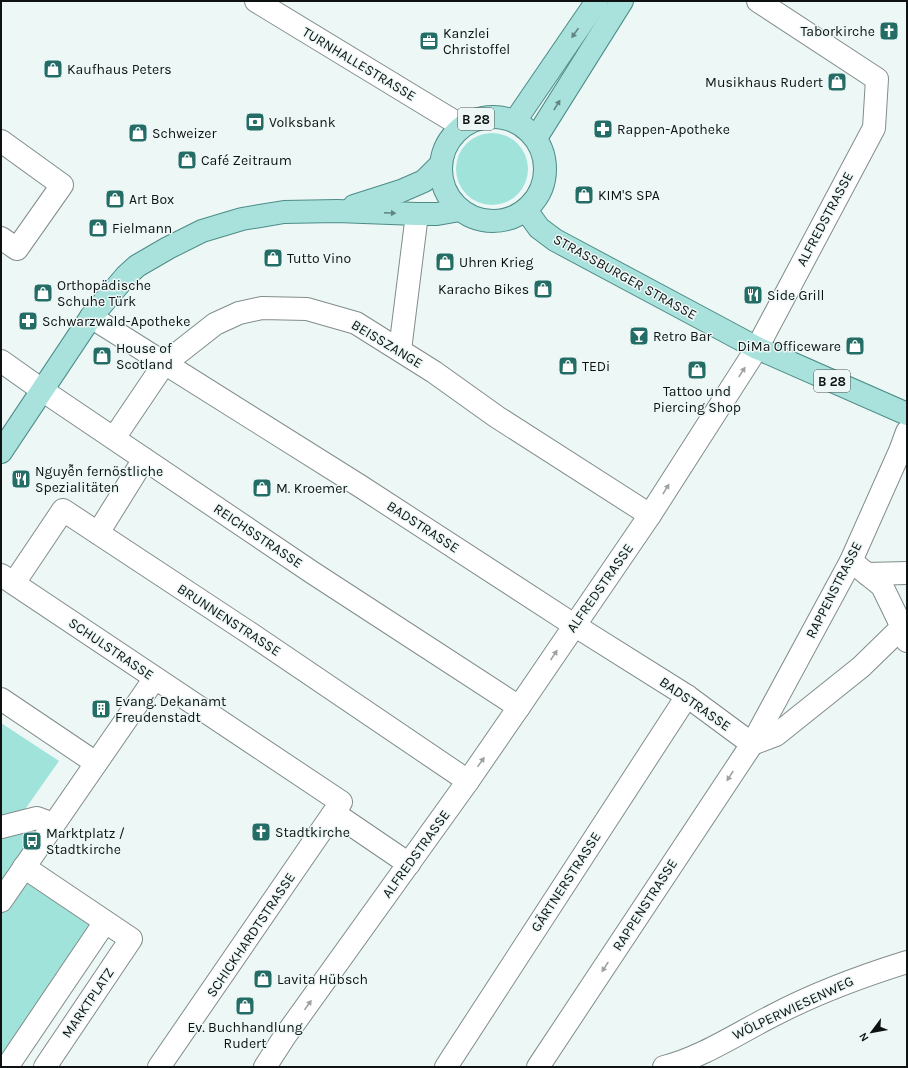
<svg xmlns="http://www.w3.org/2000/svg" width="908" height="1068" viewBox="0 0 908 1068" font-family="Karla,sans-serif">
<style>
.green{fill:#9fe3db}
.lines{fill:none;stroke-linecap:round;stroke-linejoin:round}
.minor-casing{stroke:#818c8b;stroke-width:24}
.major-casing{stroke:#4d8c86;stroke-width:24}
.minor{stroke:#fff;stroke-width:22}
.major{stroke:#a9e2dc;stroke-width:22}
.oneway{fill:#638481}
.oneway2{fill:#9fa0a0}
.labels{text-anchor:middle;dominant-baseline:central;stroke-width:3;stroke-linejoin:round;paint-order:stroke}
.shield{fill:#ecf7f6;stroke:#515756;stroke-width:1}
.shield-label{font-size:13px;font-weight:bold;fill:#0e1212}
.poi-label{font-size:14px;fill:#0e1212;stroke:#ecf7f6;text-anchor:start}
.street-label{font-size:14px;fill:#0e1212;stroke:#ecf7f6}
</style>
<rect width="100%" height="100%" fill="#ecf7f6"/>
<!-- green -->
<g class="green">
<circle cx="492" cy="169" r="36"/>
<path d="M1 723 59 761 21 815 1 820Z"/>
<path d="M44 826 1 886V834Z"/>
<path d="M25 876 99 926 1 1067V911Z"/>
</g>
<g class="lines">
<!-- minor casing -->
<g class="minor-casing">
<g id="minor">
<path d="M256 1 432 108 462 126"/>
<path d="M1 141 62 185 17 249 1 238"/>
<path d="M91 317 360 486 574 625 687 696 752 744"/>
<path d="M400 350 417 214"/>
<path d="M1 361 42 390 313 573 519 707"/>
<path d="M114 438 164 364 215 324 239 313 262 308 307 309 356 323 434 372 497 417 650 515"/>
<path d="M98 533 144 459"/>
<path d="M851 561 882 586 902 627 907 641"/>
<path d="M867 574 907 573"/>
<path d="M1 575 341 802 159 1067"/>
<path d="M14 583 63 510 251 634 468 781"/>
<path d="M1 699 96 763"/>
<path d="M752 744 776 735 861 667 902 627"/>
<path d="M334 813 409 864"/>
<path d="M1 827 37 818 53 824"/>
<path d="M24 867 131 939 45 1067"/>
<path d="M1 901 155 678"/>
<path d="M7 1067 105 922"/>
<path d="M265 1067 285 1036 468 781 519 707 650 515 757 348 874 128 877 79 758 1"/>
<path d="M446 1067 687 696"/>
<path d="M538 1067 752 744 851 561 900 451 907 432"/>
<path d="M664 1067C703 1057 738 1033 774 1015 816 993 862 976 907 962"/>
</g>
</g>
<!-- major casing -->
<g class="major-casing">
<g id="major">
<circle cx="493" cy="169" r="52"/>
<path d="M515 121 597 1"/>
<path d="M536 138 622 1"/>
<path d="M354 206 401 191 424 181 441 164"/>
<path d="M526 210 539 228 555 240 757 348 907 414"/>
<path d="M1 452 91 317 126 276 137 266 168 248 202 231 242 219 284 212 337 211 417 214H437L460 210"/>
</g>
</g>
<!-- minor -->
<use href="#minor" class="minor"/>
<!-- major -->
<use href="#major" class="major"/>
</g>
<!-- one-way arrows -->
<defs><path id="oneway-solid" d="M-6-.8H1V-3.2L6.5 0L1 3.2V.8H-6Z"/></defs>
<g class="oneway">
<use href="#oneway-solid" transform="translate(575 33) rotate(125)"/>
<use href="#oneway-solid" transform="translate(557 105) rotate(-58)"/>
<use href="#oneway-solid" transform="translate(390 213) rotate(2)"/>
</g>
<g class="oneway2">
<use href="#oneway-solid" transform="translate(742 372) rotate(-57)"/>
<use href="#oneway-solid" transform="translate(666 489) rotate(-58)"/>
<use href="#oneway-solid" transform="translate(554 655) rotate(-56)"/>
<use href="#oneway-solid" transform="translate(481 762) rotate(-55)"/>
<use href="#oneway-solid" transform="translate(730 776) rotate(123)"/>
<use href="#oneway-solid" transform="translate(605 967) rotate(123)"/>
<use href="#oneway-solid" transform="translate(308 1005) rotate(-54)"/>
</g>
<!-- icons -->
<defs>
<g id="church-square" transform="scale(1)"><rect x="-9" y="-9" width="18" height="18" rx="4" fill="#246d67" stroke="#ecf7f6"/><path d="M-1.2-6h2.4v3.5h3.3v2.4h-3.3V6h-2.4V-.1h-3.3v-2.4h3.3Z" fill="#fff"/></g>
<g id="office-square" transform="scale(1)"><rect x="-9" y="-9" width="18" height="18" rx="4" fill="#246d67" stroke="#ecf7f6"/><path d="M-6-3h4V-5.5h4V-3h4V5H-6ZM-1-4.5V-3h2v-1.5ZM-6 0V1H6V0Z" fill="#fff"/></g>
<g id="shop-square" transform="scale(1)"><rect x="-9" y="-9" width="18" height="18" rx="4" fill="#246d67" stroke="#ecf7f6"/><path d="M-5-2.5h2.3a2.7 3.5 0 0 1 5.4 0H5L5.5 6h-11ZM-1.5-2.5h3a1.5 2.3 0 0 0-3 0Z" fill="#fff"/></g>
<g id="bank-square" transform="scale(1)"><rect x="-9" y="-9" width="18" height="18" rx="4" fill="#246d67" stroke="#ecf7f6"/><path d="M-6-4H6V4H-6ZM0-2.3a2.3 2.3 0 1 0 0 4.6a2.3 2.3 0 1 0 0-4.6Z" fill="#fff"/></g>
<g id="pharmacy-square" transform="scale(1)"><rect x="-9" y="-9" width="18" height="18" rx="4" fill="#246d67" stroke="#ecf7f6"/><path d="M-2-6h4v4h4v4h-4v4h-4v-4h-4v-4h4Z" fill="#fff"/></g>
<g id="restaurant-square" transform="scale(1)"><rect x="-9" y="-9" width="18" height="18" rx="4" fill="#246d67" stroke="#ecf7f6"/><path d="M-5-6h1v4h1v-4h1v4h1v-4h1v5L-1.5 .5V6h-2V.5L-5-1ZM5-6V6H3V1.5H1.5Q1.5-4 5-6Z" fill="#fff"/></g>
<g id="bar-square" transform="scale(1)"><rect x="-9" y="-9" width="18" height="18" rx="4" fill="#246d67" stroke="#ecf7f6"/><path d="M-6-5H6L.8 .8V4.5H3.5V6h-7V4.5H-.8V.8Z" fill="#fff"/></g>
<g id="building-square" transform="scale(1)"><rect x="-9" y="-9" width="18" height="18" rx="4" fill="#246d67" stroke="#ecf7f6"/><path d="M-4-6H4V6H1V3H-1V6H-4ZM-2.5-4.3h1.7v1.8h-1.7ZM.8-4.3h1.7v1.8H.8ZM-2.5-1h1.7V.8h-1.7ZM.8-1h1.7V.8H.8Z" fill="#fff"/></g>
<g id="bus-square" transform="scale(1)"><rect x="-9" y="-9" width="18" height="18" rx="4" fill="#246d67" stroke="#ecf7f6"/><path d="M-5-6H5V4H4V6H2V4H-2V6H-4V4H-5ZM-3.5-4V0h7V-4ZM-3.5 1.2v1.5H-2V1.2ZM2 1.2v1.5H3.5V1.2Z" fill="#fff"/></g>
</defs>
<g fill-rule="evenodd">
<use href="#church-square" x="889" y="31"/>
<use href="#office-square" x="429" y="41"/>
<use href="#shop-square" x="53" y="69"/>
<use href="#shop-square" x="837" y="82"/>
<use href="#bank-square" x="255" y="122"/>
<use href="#pharmacy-square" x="603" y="129"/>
<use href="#shop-square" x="138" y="133"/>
<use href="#shop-square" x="187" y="160"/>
<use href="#shop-square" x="584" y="195"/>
<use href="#shop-square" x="115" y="199"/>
<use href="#shop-square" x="98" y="228"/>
<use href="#shop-square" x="273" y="258"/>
<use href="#shop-square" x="445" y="262"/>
<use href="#shop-square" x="543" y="289"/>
<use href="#shop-square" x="43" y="293"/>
<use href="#restaurant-square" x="753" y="295"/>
<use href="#pharmacy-square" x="28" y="321"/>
<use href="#bar-square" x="639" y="336"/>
<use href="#shop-square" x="855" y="346"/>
<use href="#shop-square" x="102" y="356"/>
<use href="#shop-square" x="568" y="366"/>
<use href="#shop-square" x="697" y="370"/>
<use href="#restaurant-square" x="21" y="479"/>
<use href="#shop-square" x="262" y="488"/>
<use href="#building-square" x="101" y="709"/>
<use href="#church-square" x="261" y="832"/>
<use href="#bus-square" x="32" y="841"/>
<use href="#shop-square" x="263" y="979"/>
<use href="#shop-square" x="245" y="1006"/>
</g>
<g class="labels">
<!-- shield labels -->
<g class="shield">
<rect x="458" y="108" width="36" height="22" rx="3"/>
<rect x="814" y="370" width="36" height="22" rx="3"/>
</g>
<g class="shield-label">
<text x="476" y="119">B 28</text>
<text x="832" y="381">B 28</text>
</g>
<!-- poi labels -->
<g class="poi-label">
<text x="875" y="31" text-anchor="end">Taborkirche</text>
<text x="443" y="33">Kanzlei<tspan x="443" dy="16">Christoffel</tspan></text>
<text x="67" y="69">Kaufhaus Peters</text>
<text x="823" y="82" text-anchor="end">Musikhaus Rudert</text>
<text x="269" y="122">Volksbank</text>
<text x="617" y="129">Rappen-Apotheke</text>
<text x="152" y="133">Schweizer</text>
<text x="201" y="160">Café Zeitraum</text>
<text x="598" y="195">KIM'S SPA</text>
<text x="129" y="199">Art Box</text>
<text x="112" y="228">Fielmann</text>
<text x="287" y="258">Tutto Vino</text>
<text x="459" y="262">Uhren Krieg</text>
<text x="57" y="285">Orthopädische<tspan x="57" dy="16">Schuhe Türk</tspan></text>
<text x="529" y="289" text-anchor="end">Karacho Bikes</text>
<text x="767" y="295">Side Grill</text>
<text x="42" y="321">Schwarzwald-Apotheke</text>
<text x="653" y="336">Retro Bar</text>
<text x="841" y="346" text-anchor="end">DiMa Officeware</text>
<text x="116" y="348">House of<tspan x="116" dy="16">Scotland</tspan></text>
<text x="582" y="366">TEDi</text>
<text x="697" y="391" text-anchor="middle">Tattoo und<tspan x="697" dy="16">Piercing Shop</tspan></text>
<text x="35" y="471">Nguyễn fernöstliche<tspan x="35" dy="16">Spezialitäten</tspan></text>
<text x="276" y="488">M. Kroemer</text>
<text x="115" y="701">Evang. Dekanamt<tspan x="115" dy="16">Freudenstadt</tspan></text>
<text x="275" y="832">Stadtkirche</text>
<text x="46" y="833">Marktplatz /<tspan x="46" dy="16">Stadtkirche</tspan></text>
<text x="277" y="979">Lavita Hübsch</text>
<text x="245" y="1027" text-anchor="middle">Ev. Buchhandlung<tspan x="245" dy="16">Rudert</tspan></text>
</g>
<!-- street labels -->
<g class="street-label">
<text transform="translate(359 64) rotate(31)">TURNHALLESTRASSE</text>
<text transform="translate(825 219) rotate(-62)">ALFREDSTRASSE</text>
<text transform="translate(625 277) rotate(29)">STRASSBURGER STRASSE</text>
<text transform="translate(387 344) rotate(31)">BEISSZANGE</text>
<text transform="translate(423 527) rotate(33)">BADSTRASSE</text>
<text transform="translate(258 536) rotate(34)">REICHSSTRASSE</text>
<text transform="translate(600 588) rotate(-55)">ALFREDSTRASSE</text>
<text transform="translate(834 590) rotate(-63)">RAPPENSTRASSE</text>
<text transform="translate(229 620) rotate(33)">BRUNNENSTRASSE</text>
<text transform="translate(111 649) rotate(34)">SCHULSTRASSE</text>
<text transform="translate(695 704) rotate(35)">BADSTRASSE</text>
<text transform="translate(416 854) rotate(-54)">ALFREDSTRASSE</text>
<text transform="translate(566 882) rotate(-57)">GÄRTNERSTRASSE</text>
<text transform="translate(645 905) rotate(-57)">RAPPENSTRASSE</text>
<text transform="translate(251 935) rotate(-56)">SCHICKHARDTSTRASSE</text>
<text transform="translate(88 1003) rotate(-56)">MARKTPLATZ</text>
<text transform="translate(793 1008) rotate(-25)">WÖLPERWIESENWEG</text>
</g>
</g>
<!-- border -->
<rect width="908" height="1068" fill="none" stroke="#0e1212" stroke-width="4"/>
<!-- north arrow -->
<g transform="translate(872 1032) rotate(238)" stroke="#ecf7f6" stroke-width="3" paint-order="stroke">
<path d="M0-3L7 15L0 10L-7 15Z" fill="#0e1212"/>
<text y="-6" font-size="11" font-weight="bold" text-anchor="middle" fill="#0e1212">N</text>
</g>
</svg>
